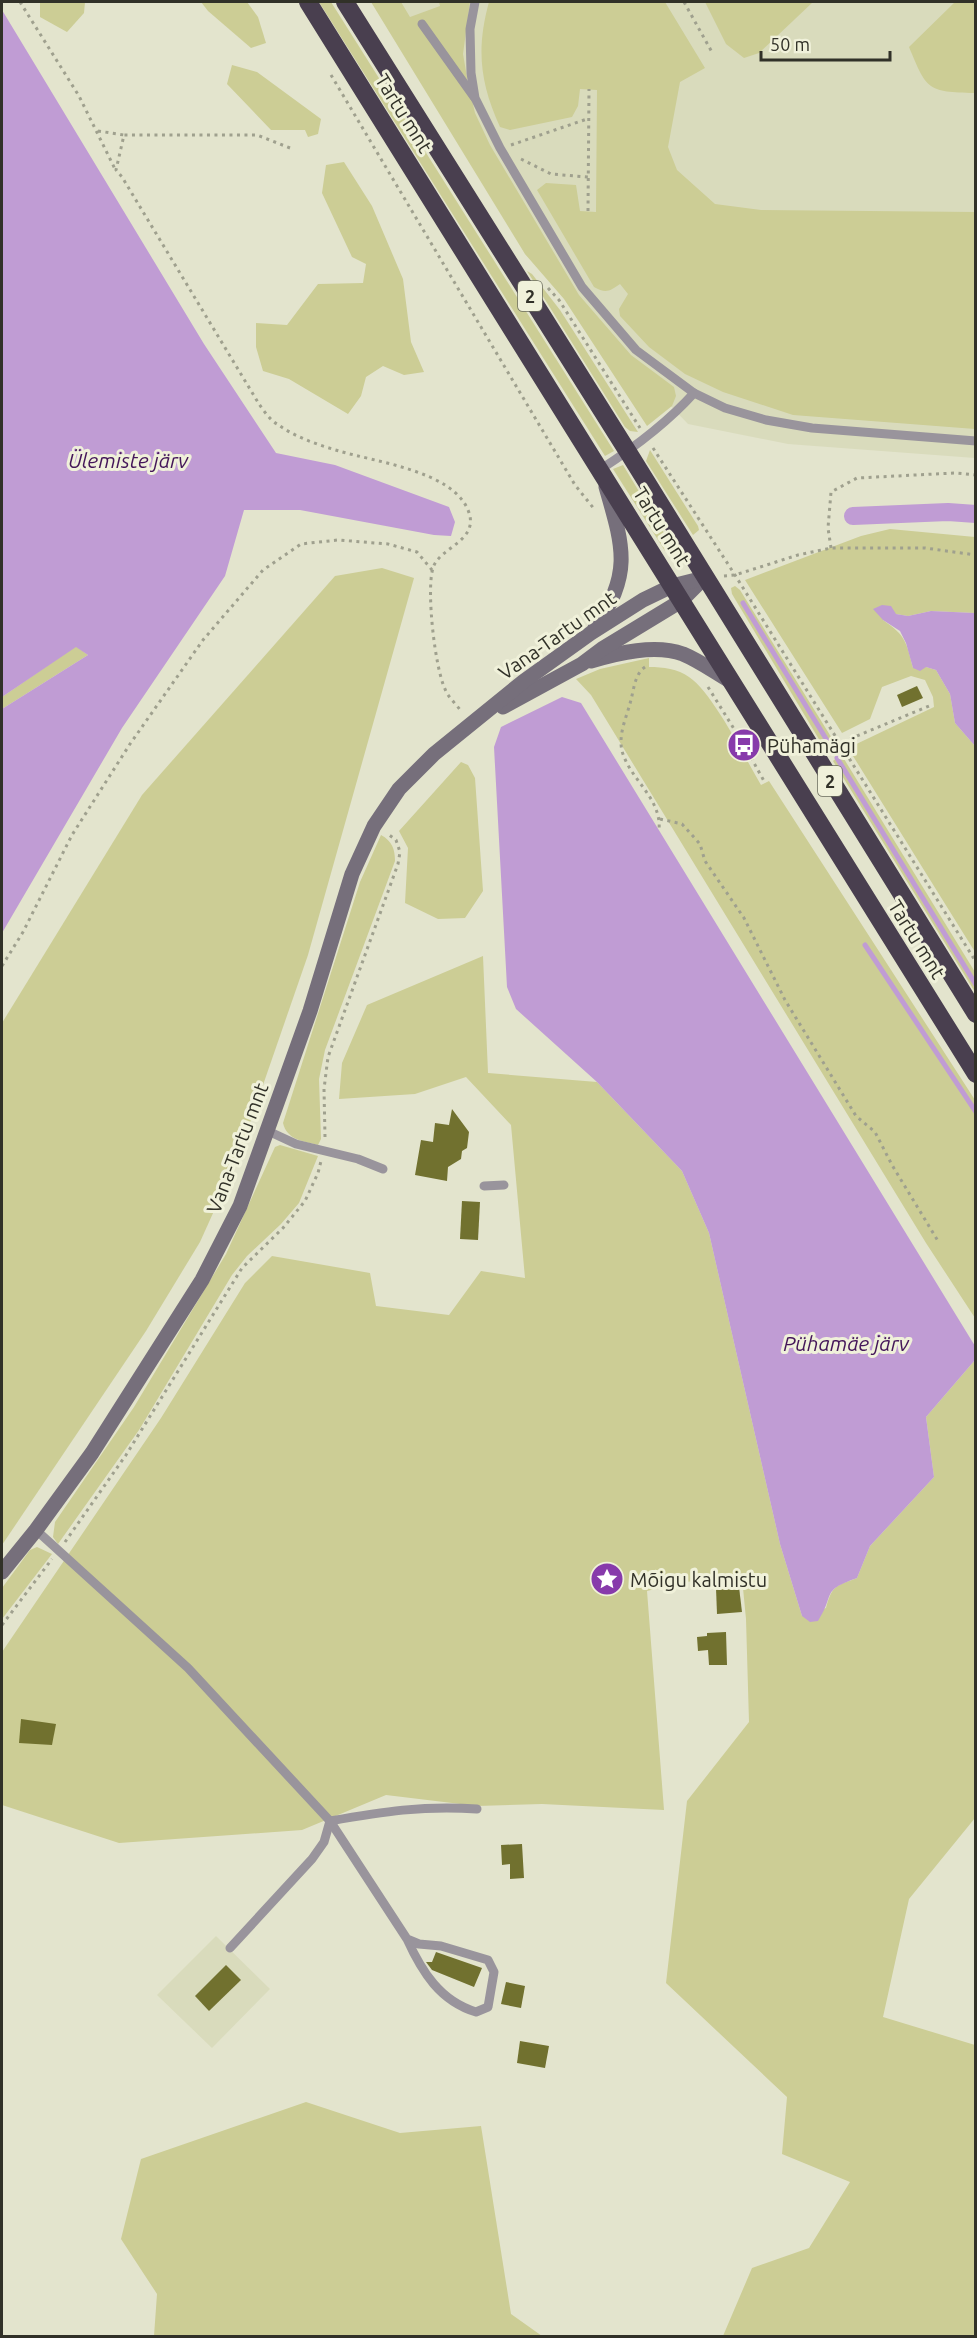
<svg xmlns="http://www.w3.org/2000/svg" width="977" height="2338" viewBox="0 0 977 2338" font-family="Ubuntu,sans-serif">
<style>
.built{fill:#d9dbbc}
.green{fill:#cccd95}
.water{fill:#c09cd4}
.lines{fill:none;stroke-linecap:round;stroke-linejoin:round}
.stream{stroke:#c09cd4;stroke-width:5}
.canal{stroke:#c09cd4;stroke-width:18}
.building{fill:#71712f}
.path{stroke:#9fa08e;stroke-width:3;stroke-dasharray:3 4.5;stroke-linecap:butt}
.lane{stroke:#99949c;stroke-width:9}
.secondary{stroke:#766f7b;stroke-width:15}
.highway{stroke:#493f4f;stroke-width:18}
.labels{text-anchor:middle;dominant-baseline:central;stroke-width:6;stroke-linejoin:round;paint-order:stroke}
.shield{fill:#f0f1da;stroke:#6a6b5d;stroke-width:1.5}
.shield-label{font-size:18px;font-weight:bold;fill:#313128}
.street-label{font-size:20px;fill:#313128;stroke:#f0f1da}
.poi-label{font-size:20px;fill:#313128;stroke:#f0f1da;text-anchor:start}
.water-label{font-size:21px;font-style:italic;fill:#441659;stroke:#f0f1da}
</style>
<rect width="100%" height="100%" fill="#e3e4cd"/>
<!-- built -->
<g class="built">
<path d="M392 2H975V458L788 444 688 424 525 254Z"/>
<path d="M216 1936 270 1989 212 2048 157 1995Z"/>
</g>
<!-- green -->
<g class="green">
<path d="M40 2H85L84 13 67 32 40 17Z"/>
<path d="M201 2H247L258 17 266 43 251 48 208 11Z"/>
<path d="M319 2H331L614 451 605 456Z"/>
<path d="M371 2H401L410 17 440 6 439 2H470L463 54 468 83 475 113 490 145 579 295 631 355 674 387 676 396 672 406 647 426 564 299 525 254Z"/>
<path d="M489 2H665L705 68 680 82 668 147 677 170 715 204 761 210 975 212V429L793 415 723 392 685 374 649 347 620 316 619 309 628 294 620 284C610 291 606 294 594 287L537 190 546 183 576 185 580 211 596 212 597 90 580 89 578 106 572 117 510 130 500 127C480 83 476 49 489 2Z"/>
<path d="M705 2H813L759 53 744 58 726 44Z"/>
<path d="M955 2H975V93C927 92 927 90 909 47Z"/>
<path d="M232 65 257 72 321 119 318 134 308 137 305 130H271L227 84Z"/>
<path d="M344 162 372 206 403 279 411 342 424 372 404 375 383 366 366 377 361 396 348 414 289 379 263 371 256 347V323L287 325 318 284 363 283 366 264 352 257 322 193 326 165Z"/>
<path d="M527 271 532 274 560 310 638 432 630 431 625 427Z"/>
<path d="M650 450 698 526 699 530 693 535 646 461Z"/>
<path d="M623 465 672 546 665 551 613 469Z"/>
<path d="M890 529 975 537V613L931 611 908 616 896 614 883 620C906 636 906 641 913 668L926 667 936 670 950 694 955 723 975 746V952L848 748 934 707 933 697 925 680 911 676 882 687 870 719 842 733 745 580 861 536Z"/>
<path d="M382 568 414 578 308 955 237 1160 200 1242 146 1331 2 1545V1023L142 795 335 576Z"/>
<path d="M735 586 740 590 833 740 824 743 820 741 732 594 731 588Z"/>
<path d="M76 646 88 655 2 709V697Z"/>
<path d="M649 658V667C663 667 678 669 689 677 713 693 745 758 761 785L769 781 975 1100V1318L926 1243 591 695 576 679 600 669Z"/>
<path d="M841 754 975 972V992L833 761Z"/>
<path d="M461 762 468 765 475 778 483 891 465 918 438 919 405 903 408 848 399 831Z"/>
<path d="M381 835C392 841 395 849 395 861L325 1050 319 1079 321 1139 318 1145C303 1141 287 1140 283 1123L360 882Z"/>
<path d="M483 956 488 1073 597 1082 682 1171 709 1233 780 1544 802 1616 826 1608C832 1585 836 1586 857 1578L870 1546 934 1477 926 1417 975 1360V1818L909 1899 883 2017 975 2045V2336H723L752 2268 809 2248 850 2182 782 2154 787 2097 666 1983 687 1801 749 1722 746 1619 742 1578 683 1582 647 1591 664 1810 542 1804 477 1806 386 1795 302 1830 119 1843 2 1805V1652L161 1418 245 1283 272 1256 370 1273 376 1306 449 1315 481 1271 525 1278 511 1125 466 1077 415 1094 339 1099 342 1063 367 1005Z"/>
<path d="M280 1145 318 1156 299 1203 281 1224 247 1256 232 1275 139 1430 58 1544 53 1537 55 1522 134 1407 226 1254 275 1147Z"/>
<path d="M37 1547 52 1554 2 1619V1588L30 1550Z"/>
<path d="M306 2102 400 2133 481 2126 511 2314 542 2336H154L157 2294 121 2239 141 2159Z"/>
</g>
<!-- water -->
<g class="water">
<path d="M2 10 204 344 276 453 335 465 449 507 455 522 451 536 434 535 300 510H244L225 576 122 728 2 933V709L88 655 76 647 2 697Z"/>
<path d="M882 605 891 606 896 614 908 616 931 611 975 613V746L955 723 950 694 936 670 926 667 920 671 913 668 906 643 900 631 883 620 873 609Z"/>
<path d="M562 697 581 703 975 1346V1360L926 1417 934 1477 870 1546 857 1578C820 1591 836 1593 818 1621L810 1622 802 1616 780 1544 709 1233 682 1171 597 1082 516 1009 507 987 494 747 501 727Z"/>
</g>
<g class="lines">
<!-- stream -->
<g class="stream">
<path d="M743 603 828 742"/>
<path d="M837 758 976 985"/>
<path d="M865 945 976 1112"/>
</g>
<!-- canal -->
<path class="canal" d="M853 516 948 512 976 514"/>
</g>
<!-- building -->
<g class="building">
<path d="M917 686 923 698 902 707 897 695Z"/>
<path d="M452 1109 469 1132 467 1148 462 1151 461 1159 448 1167 447 1181 415 1175 421 1140 433 1142 435 1123 449 1125Z"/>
<path d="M462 1201 480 1202 478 1240 460 1239Z"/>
<path d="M739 1587 742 1612 717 1614 716 1588Z"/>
<path d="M726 1632 727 1665H709L708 1650 698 1651 697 1637 707 1636V1633Z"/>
<path d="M21 1719 56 1724 52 1745 19 1743Z"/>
<path d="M522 1844 524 1878 510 1879V1864L502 1865 501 1845Z"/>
<path d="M436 1952 482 1968 474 1987 432 1970 426 1962H432Z"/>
<path d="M226 1965 241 1980 209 2011 195 1996Z"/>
<path d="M506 1982 525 1986 521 2008 501 2004Z"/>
<path d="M520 2041 549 2046 545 2068 517 2063Z"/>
</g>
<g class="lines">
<!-- path -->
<g class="path">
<path d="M20 2 79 96 115 169"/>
<path d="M684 2 713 54"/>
<path d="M331 75 575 485 595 510"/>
<path d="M98 131 124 135"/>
<path d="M511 145 587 119"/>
<path d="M290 148 257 135H124L116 170 122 177 259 404C264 411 270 420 277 424 295 437 318 445 339 451 376 462 452 471 468 510 481 541 439 547 433 568 426 590 435 668 445 689 448 697 456 704 461 711"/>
<path d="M521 159 551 174 588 177"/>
<path d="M588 211 589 89"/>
<path d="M548 288 559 300 640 428"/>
<path d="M653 448 735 575 976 962"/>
<path d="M831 548 828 528 831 492 857 478 955 473 976 475"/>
<path d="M724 576 735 575 798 555 831 548H925L976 555"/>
<path d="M645 667C635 674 634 688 631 700 627 716 618 734 622 751 630 780 662 798 659 830"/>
<path d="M708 687 744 745 764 781"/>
<path d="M830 749 840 743 929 706"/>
<path d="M660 819 682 824 700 844 705 861 744 918 785 1000 856 1116 875 1132 892 1165 938 1241"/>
<path d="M2 966 23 932 72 835 130 744 203 640 263 570 301 544 338 540 388 544 417 552 432 570"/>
<path d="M325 1137 324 1089 328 1057 398 864 400 852 396 840 388 834"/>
<path d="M65 1542 126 1455 242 1268 283 1228 305 1201 318 1173 321 1161"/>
<path d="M2 1625 52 1559"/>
</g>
<!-- lane -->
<g class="lane">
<path d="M475 2 470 29 471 73 475 98 500 148 582 287 636 350 694 393 725 408 766 420 812 428 976 441"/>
<path d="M422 24 474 97"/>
<path d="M601 469C635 447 667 423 694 393"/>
<path d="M268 1131 296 1144 358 1159 383 1169"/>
<path d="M484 1186 504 1185"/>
<path d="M36 1530 188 1668 330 1821 324 1842 312 1859 230 1948"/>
<path d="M407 1939C422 1972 440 2001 476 2012L488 2007 494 1972 488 1960 441 1946 419 1944 407 1939 330 1821C381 1812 424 1805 477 1809"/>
</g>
<!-- secondary -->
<g class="secondary">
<path d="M595 628C633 574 623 546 606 487"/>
<path d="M591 661C618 653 655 644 683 654 700 661 716 673 732 682"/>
<path d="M503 707 582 664 602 649 681 601 704 578"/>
<path d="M2 1572 36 1530 92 1453 202 1280 240 1206 310 1011 352 874 374 826 399 789 434 754 524 681 591 633 643 600 672 586 704 578"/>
</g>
<!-- highway -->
<g class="highway">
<path d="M308 2 976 1074"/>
<path d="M345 2 628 452 976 1014"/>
</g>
</g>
<!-- icons -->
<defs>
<g id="bus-disc" transform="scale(1.725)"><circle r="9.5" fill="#873aab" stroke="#f0f1da"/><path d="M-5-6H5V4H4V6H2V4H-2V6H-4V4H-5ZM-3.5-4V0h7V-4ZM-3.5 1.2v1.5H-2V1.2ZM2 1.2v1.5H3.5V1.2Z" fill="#fff"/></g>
<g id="sight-disc" transform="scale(1.725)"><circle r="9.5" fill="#873aab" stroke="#f0f1da"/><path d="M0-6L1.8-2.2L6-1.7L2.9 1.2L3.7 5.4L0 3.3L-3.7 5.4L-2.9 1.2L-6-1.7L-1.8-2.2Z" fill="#fff"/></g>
</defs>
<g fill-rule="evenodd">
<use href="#bus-disc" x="744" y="745"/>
<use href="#sight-disc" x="607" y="1579"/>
</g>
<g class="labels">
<!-- shield labels -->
<g class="shield">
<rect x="518" y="281" width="24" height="30" rx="4.5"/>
<rect x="818" y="766" width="24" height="30" rx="4.5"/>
</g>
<g class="shield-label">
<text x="530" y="296">2</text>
<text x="830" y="781">2</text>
</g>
<!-- street labels -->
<g class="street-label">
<text transform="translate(404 113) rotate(58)">Tartu mnt</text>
<text transform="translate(662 526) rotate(58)">Tartu mnt</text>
<text transform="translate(557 635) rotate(-35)">Vana-Tartu mnt</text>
<text transform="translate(917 939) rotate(58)">Tartu mnt</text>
<text transform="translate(237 1148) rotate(-69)">Vana-Tartu mnt</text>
</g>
<!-- poi labels -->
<g class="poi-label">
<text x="767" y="745">Pühamägi</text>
<text x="630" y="1579">Mõigu kalmistu</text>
</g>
<!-- water labels -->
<g class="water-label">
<text x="128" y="460">Ülemiste järv</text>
<text x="846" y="1343">Pühamäe järv</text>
</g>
</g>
<!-- border -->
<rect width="977" height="2338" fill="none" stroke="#313128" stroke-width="6"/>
<!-- scale -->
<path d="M761 51v9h129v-9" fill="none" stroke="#313128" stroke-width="3"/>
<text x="770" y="51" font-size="18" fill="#313128" stroke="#f0f1da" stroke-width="4.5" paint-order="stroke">50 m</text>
</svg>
